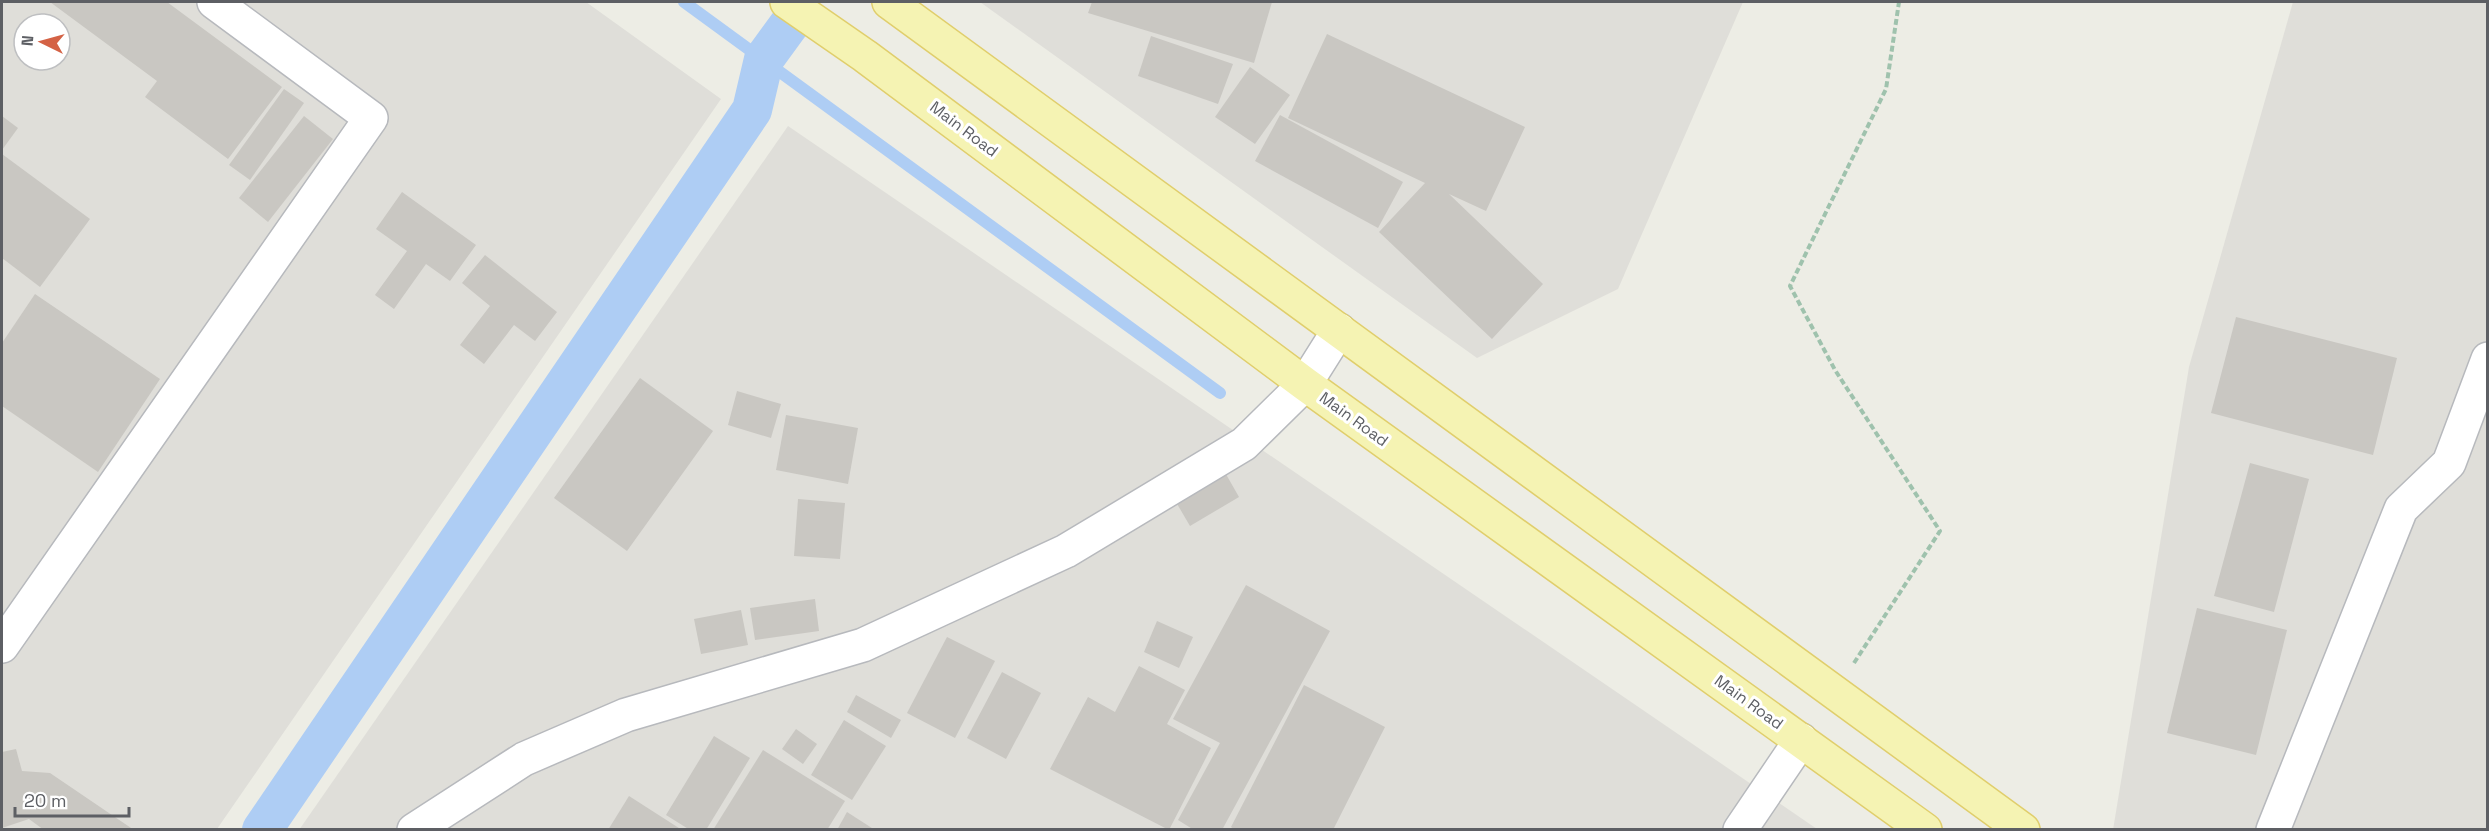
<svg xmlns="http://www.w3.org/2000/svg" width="2489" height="831" viewBox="0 0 2489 831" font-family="'Space Grotesk',sans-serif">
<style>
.industrial{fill:#dfded9;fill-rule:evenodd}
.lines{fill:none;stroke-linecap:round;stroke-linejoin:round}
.stream{stroke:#aecdf4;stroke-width:12}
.canal{stroke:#aecdf4;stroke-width:40}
.building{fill:#c9c7c2}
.minor-casing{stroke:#b7b9bd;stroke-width:36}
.major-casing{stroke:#e0ce6c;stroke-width:36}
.path{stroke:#9fc2ad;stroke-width:4;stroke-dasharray:6 3;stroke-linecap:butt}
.minor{stroke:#fff;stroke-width:33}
.major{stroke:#f5f3b3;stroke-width:33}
.labels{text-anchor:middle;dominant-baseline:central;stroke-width:6;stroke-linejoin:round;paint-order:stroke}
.street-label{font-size:16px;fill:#5d5f64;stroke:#fff}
</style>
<rect width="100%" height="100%" fill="#edede5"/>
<!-- industrial -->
<g class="industrial">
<path d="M2 2H586L721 99 217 829 2 830ZM24 24H60V60H24Z"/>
<path d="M980 2H1743L1618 289 1477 358Z"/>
<path d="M2293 2H2487V829L2113 830 2189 367Z"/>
<path d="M788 126 1817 829 299 830Z"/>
</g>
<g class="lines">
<!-- stream -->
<path class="stream" d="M684 2 1220 393"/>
<!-- canal -->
<path class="canal" d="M262 830 752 110 764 59 791 22"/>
</g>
<!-- building -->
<g class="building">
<path d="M50 2H167L282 87 228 159 145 97 157 81Z"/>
<path d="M1092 2H1272L1254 63 1088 13Z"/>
<path d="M1327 34 1525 127 1486 211 1449 194 1543 284 1492 339 1379 232 1425 183 1288 118Z"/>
<path d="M1151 36 1233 64 1218 104 1138 76Z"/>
<path d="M1250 67 1290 95 1255 144 1215 117Z"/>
<path d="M284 89 304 103 250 180 229 165Z"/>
<path d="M1280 115 1403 182 1378 228 1255 161Z"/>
<path d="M2 116 18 128 2 150Z"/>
<path d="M304 116 333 139 268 222 239 198Z"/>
<path d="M2 154 90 219 40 287 2 258Z"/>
<path d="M402 192 476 245 450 281 426 264 394 309 375 295 407 251 376 229Z"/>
<path d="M485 255 557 312 535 341 514 325 484 364 460 345 490 306 462 283Z"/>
<path d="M35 294 160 379 98 472 2 406V343Z"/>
<path d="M2236 317 2397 358 2373 455 2211 413Z"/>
<path d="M640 378 713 431 627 551 554 498Z"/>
<path d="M737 391 781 404 771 438 728 425Z"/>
<path d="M786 415 858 428 848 484 776 470Z"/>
<path d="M2250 463 2309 479 2274 612 2214 596Z"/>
<path d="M1223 469 1239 497 1190 526 1173 497Z"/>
<path d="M798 499 845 503 840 559 794 556Z"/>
<path d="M1246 585 1330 631 1222 830H1194L1178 820 1220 743 1173 719Z"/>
<path d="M815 599 819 631 755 640 750 608Z"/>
<path d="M2197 608 2287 630 2256 755 2167 733Z"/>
<path d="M741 610 748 645 701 654 694 619Z"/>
<path d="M1157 621 1193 637 1179 668 1144 652Z"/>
<path d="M947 637 995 661 955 738 907 713Z"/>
<path d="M1139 666 1185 690 1167 724 1211 748 1169 830 1050 769 1088 697 1115 712Z"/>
<path d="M1002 672 1041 693 1006 759 967 738Z"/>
<path d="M1304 685 1385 727 1333 830H1235L1231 827Z"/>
<path d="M856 695 901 720 891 738 847 712Z"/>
<path d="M844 720 886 746 852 800 811 775Z"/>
<path d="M796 729 817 744 803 764 782 749Z"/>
<path d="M714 736 750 758 706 830H690L666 815Z"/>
<path d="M16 749 22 771 50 773 134 830H44L29 819 2 828V752Z"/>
<path d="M763 750 845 801 827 830H713Z"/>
<path d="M629 796 682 830H608Z"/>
<path d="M847 812 875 830H837Z"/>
</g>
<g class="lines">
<!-- minor casing -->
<g class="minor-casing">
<g id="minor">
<path d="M2 646 371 118 214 2"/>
<path d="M414 830 524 759 626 715 863 645 1066 551 1244 444 1305 384 1339 330"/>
<path d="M1740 830 1801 740"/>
<path d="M2273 830 2401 509 2449 463 2488 359"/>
</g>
</g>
<!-- major casing -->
<g class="major-casing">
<g id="major">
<path d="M787 2 865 56 1305 384 1925 830"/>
<path d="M889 2 2023 830"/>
</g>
</g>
<!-- path -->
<path class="path" d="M1854 663 1940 531 1835 370 1790 286 1886 89 1899 2"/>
<!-- minor -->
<use href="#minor" class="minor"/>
<!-- major -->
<use href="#major" class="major"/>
</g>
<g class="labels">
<!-- street labels -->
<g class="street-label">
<text transform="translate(964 129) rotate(37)">Main Road</text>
<text transform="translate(1354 419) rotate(36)">Main Road</text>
<text transform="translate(1749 702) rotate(36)">Main Road</text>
</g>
</g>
<!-- border -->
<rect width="2489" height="831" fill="none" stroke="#5d5f64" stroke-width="6"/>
<!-- north arrow -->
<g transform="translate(42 42) rotate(275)"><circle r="28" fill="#ffffff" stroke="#bebfc1" stroke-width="1.5"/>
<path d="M0-4.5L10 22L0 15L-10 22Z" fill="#d46245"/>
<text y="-9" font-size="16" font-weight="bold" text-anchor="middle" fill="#5d5f64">N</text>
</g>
<!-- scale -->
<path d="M15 807v9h114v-9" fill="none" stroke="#5d5f64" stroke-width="3"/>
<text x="24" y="807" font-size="18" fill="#5d5f64" stroke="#ffffff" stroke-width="4.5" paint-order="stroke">20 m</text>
</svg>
